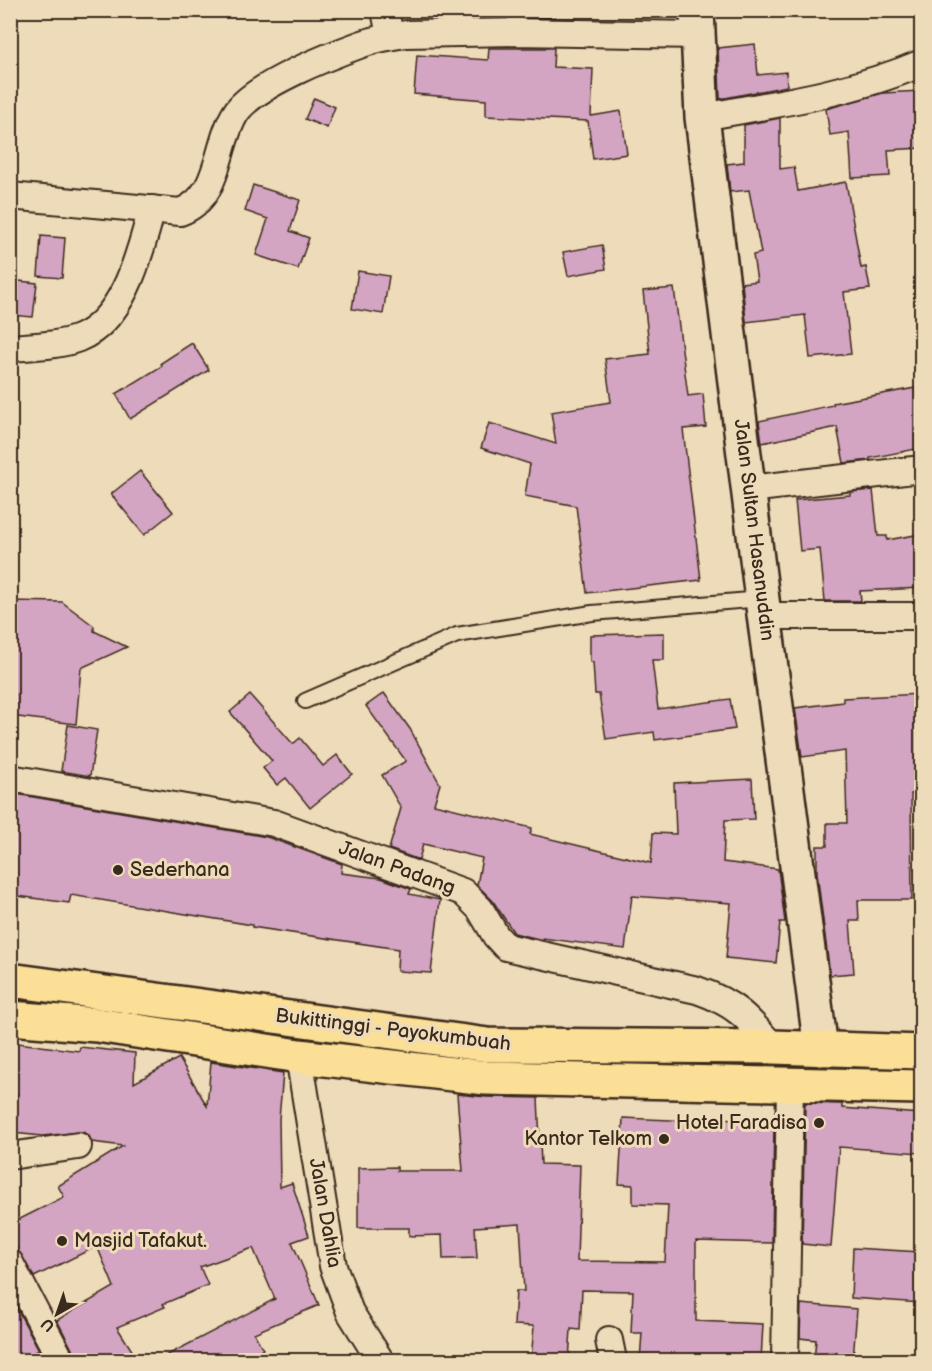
<svg xmlns="http://www.w3.org/2000/svg" width="932" height="1371" viewBox="0 0 932 1371" font-family="'Balsamiq Sans',sans-serif">
<style>
.building{fill:#d4a4c3;stroke:#3b2a1e;stroke-width:1.5}
.lines{fill:none;stroke-linecap:round;stroke-linejoin:round}
.service-casing{stroke:#3b2a1e;stroke-width:18}
.minor-casing{stroke:#3b2a1e;stroke-width:30}
.tertiary-casing{stroke:#3b2a1e;stroke-width:38}
.trunk-casing{stroke:#3b2a1e;stroke-width:38}
.service{stroke:#eedbb9;stroke-width:14}
.minor{stroke:#eedbb9;stroke-width:26}
.tertiary{stroke:#eedbb9;stroke-width:33}
.trunk{stroke:#fbdf96;stroke-width:33}
.poi-dot{fill:#3b2a1e;stroke:#eedbb9;stroke-width:2}
.labels{text-anchor:middle;dominant-baseline:central;stroke-width:6;stroke-linejoin:round;paint-order:stroke}
.street-label{font-size:20px;fill:#3b2a1e;stroke:#eedbb9}
.poi-label{font-size:20px;fill:#3b2a1e;stroke:#eedbb9;text-anchor:start}
</style>
<rect width="100%" height="100%" fill="#eedbb9"/>
<filter id="ink" filterUnits="userSpaceOnUse"><feTurbulence type="fractalNoise" baseFrequency=".0167" numOctaves="2"/><feDisplacementMap in="SourceGraphic" scale="12" xChannelSelector="R" yChannelSelector="G"/><feConvolveMatrix kernelMatrix="1 2 1 2 8 2 1 2 1" color-interpolation-filters="sRGB"/></filter>
<g filter="url(#ink)">
<!-- building -->
<g class="building">
<path d="M524 10H555V18L524 17Z"/>
<path d="M755 44 758 75 786 72 787 86 720 99 718 48Z"/>
<path d="M489 48H554L553 67 593 69 591 116 621 111 627 154 593 159 588 121 486 116V100L414 94 417 55 488 60Z"/>
<path d="M921 91V148L888 150 890 176 852 178 849 132 830 135 826 109 883 93Z"/>
<path d="M314 98 335 107 327 128 305 119Z"/>
<path d="M780 118V169L794 167 798 191 846 182 861 268 866 267 870 289 844 292 851 354 810 358 805 315 746 322 742 283 757 281 753 255 761 253 749 190 730 192 727 164 744 162V125Z"/>
<path d="M253 185 300 200 290 231 309 238 298 269 256 255 268 219 245 211Z"/>
<path d="M41 236 65 238 62 278 38 276Z"/>
<path d="M602 245 606 269 568 276 563 252Z"/>
<path d="M358 271 389 276 383 314 352 309Z"/>
<path d="M10 280 37 283 33 317 10 315Z"/>
<path d="M674 288 688 396 703 394 706 427 683 429 701 580 587 593 576 506 525 496 530 464 481 448 489 423 556 444 551 412 611 402 605 359 650 354 643 291Z"/>
<path d="M192 343 209 370 130 419 116 394 162 366 161 363Z"/>
<path d="M921 387V448L870 458V460L844 463 837 427 762 443 759 421 833 405V403Z"/>
<path d="M140 471 173 512 144 535 111 494Z"/>
<path d="M873 490 878 536H887V540L921 534V588L860 591 861 601H825L820 549 800 551 795 500 850 495V492Z"/>
<path d="M10 601 62 602 94 626V631L127 647 81 668 76 724 10 716Z"/>
<path d="M664 633V660H652L658 709 730 699 735 729 655 740 654 732 606 739 599 694H595L593 662H590V635Z"/>
<path d="M384 693 410 729 440 784 434 804 532 828 530 834 651 863 653 833 676 834 674 783 752 779 754 819 725 820 723 862 778 869 785 922H780L776 963 726 958 731 903 632 896 625 949 543 938V940L514 933 493 901 477 885 482 858 423 844 419 860 389 849 401 808 382 775 406 761 366 706Z"/>
<path d="M921 694V793L911 794 912 900H858L859 921H850L854 973 830 975 817 873V846H827V823H847L845 751 802 757 795 708 843 702V698Z"/>
<path d="M250 695 293 744 300 738 323 766 337 755 352 774 310 808 286 778 277 785 263 768 272 761 230 712Z"/>
<path d="M68 725 97 730 90 776 61 771Z"/>
<path d="M10 793 267 837 342 864 341 873 381 878 411 889 409 894 440 900 431 973 397 971 398 949 252 927V925L71 895 69 903 10 895Z"/>
<path d="M10 1042 79 1051 80 1047 135 1053 134 1083 179 1058 207 1106 211 1062 283 1073 279 1119 280 1187 292 1183 309 1236 292 1242 319 1305 254 1333 263 1349 242 1360H158L275 1299 253 1248 200 1267 208 1285 163 1304 165 1307 117 1327 138 1360H76L74 1353 57 1320 114 1287 97 1246 34 1277 10 1237V1224L64 1197 58 1186 123 1146 92 1142 89 1136 83 1132 42 1136 13 1133 17 1094 10 1093Z"/>
<path d="M457 1094 486 1097 538 1098 541 1164 580 1165 577 1261 665 1262 668 1205 633 1204V1185L619 1184 623 1118 718 1122V1118L774 1121 772 1243 696 1241V1321L763 1324 761 1360H640L642 1333H631L633 1291 582 1290 580 1330 571 1329 569 1360H531L534 1326 514 1325 516 1291H524L520 1224 475 1227 477 1258 443 1259 442 1235 409 1236V1228H358V1168L397 1167V1171H463Z"/>
<path d="M805 1103 842 1104V1108L921 1114V1153L839 1147 831 1247 802 1244Z"/>
<path d="M853 1248 921 1252V1303L851 1298Z"/>
<path d="M10 1296 39 1350 19 1360H10Z"/>
<path d="M801 1304 857 1309 853 1360H814L816 1340 800 1338Z"/>
</g>
<g class="lines">
<!-- service casing -->
<g class="service-casing">
<g id="service">
<path d="M515 10 516 32"/>
<path d="M305 701 457 635 592 613 762 599"/>
</g>
</g>
<!-- minor casing -->
<g class="minor-casing">
<g id="minor">
<path d="M385 10 390 36"/>
<path d="M702 117C776 104 852 93 922 63"/>
<path d="M10 196 180 212C222 197 215 143 237 111 257 84 329 56 362 44 376 39 392 36 406 34L516 32 699 35"/>
<path d="M10 348C33 346 58 346 79 338 125 319 140 252 152 209"/>
<path d="M749 489 922 469"/>
<path d="M764 616H922"/>
<path d="M10 778 274 823 463 892 480 909 496 936 506 947 697 990C735 1003 748 1018 773 1047"/>
<path d="M299 1056 333 1266 350 1312 380 1360"/>
<path d="M10 1156 78 1146"/>
<path d="M10 1263 61 1360"/>
<path d="M609 1340 613 1360"/>
<path d="M785 1360 790 1085"/>
</g>
</g>
<!-- tertiary casing -->
<g class="tertiary-casing">
<path id="tertiary" d="M697 10 702 117 762 599 821 1049"/>
</g>
<!-- trunk casing -->
<g class="trunk-casing">
<g id="trunk">
<path d="M10 980 488 1045 773 1047 922 1052"/>
<path d="M10 1018 97 1025 299 1056 486 1078 922 1087"/>
</g>
</g>
<!-- service -->
<use href="#service" class="service"/>
<!-- minor -->
<use href="#minor" class="minor"/>
<!-- tertiary -->
<use href="#tertiary" class="tertiary"/>
<!-- trunk -->
<use href="#trunk" class="trunk"/>
</g>
</g>
<!-- markers -->
<g class="poi-dot">
<circle cx="118" cy="870" r="6"/>
<circle cx="819" cy="1123" r="6"/>
<circle cx="664" cy="1139" r="6"/>
<circle cx="62" cy="1241" r="6"/>
</g>
<g class="labels">
<!-- street labels -->
<g class="street-label">
<text transform="translate(754 530) rotate(83)">Jalan Sultan Hasanuddin</text>
<text transform="translate(397 868) rotate(20)">Jalan Padang</text>
<text transform="translate(393 1030) rotate(7)">Bukittinggi - Payokumbuah</text>
<text transform="translate(325 1213) rotate(80)">Jalan Dahlia</text>
</g>
<!-- poi labels -->
<g class="poi-label">
<text x="130" y="870">Sederhana</text>
<text x="807" y="1123" text-anchor="end">Hotel Faradisa</text>
<text x="652" y="1139" text-anchor="end">Kantor Telkom</text>
<text x="74" y="1241">Masjid Tafakut.</text>
</g>
</g>
<!-- margin -->
<rect width="932" height="1371" fill="none" stroke="#eedbb9" stroke-width="36"/>
<rect x="18" y="18" width="896" height="1335" fill="none" stroke="#3b2a1e" stroke-width="2" filter="url(#ink)"/>
<!-- north arrow -->
<g transform="translate(57 1314) rotate(220)" stroke="#eedbb9" stroke-width="4.5" paint-order="stroke">
<path d="M0-4.5L10 22L0 15L-10 22Z" fill="#3b2a1e"/>
<text y="-9" font-size="16" font-weight="bold" text-anchor="middle" fill="#3b2a1e">U</text>
</g>
</svg>
